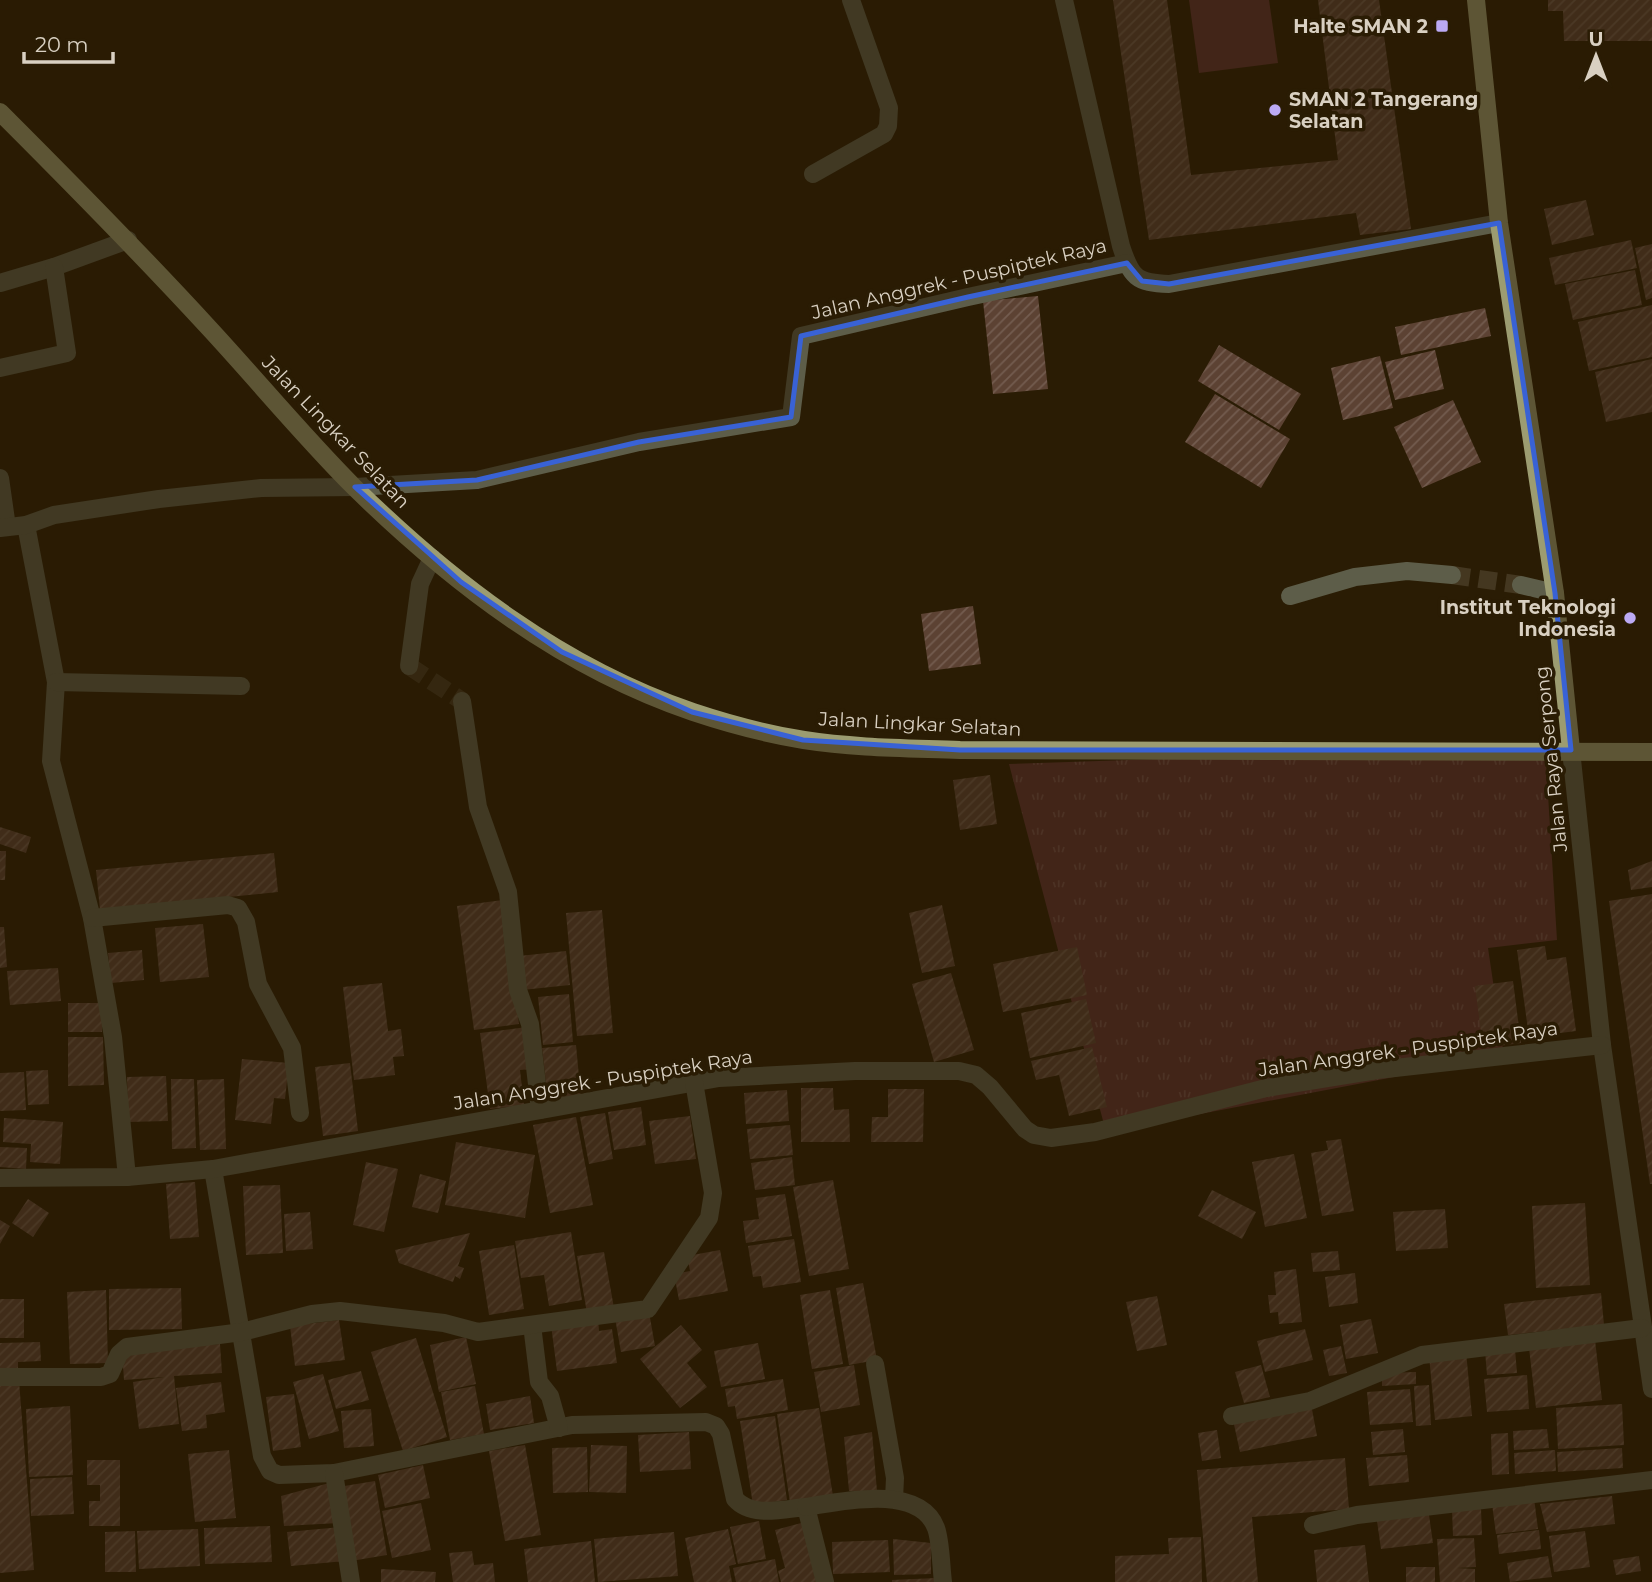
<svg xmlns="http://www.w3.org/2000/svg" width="1652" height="1582" viewBox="0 0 1652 1582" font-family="Montserrat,sans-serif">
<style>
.grass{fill:url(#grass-tufts)}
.pitch{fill:#603131}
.building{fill:url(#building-hatch)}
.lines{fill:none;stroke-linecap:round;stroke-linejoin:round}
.minor-tunnel{stroke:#443720;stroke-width:18;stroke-dasharray:18 9;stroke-linecap:butt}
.minor{stroke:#5d5d49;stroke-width:18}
.major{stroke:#9c9c71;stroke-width:18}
.marked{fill:none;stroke:#3962d5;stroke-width:5;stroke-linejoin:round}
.poi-dot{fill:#bcaaf5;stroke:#2a1c04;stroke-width:2.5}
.labels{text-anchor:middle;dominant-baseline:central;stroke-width:7;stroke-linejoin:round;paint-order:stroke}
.poi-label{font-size:19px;font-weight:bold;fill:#d9d0c2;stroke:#2a1c04;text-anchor:end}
.street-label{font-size:19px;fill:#d9d0c2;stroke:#2a1c04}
</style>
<defs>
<pattern id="grass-tufts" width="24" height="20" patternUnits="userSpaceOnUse" patternTransform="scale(1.75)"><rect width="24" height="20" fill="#603131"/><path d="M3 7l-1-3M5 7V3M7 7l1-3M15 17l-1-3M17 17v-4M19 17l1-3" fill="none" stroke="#764e4d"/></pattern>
<pattern id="building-hatch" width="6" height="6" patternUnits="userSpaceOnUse" patternTransform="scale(1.75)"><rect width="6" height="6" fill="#5c4233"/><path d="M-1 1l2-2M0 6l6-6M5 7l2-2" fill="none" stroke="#735c4f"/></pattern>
</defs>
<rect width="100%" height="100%" fill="#2a1c04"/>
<!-- grass -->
<path class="grass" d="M1545 746 1557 940 1488 948 1504 1056 1106 1132 1009 764Z"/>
<!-- pitch -->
<path class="pitch" d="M1189 0H1269L1278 63 1199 73Z"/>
<!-- building -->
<g class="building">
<path d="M1113 0H1167L1191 175 1338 160 1318 0H1379L1411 229 1360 235 1356 213 1149 240Z"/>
<path d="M1548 0H1652V41H1564L1563 11H1548Z"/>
<path d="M1586 200 1594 235 1552 245 1544 209Z"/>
<path d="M1631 240 1637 268 1555 285 1549 258Z"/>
<path d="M1652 244V298L1646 300 1635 248Z"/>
<path d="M1635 270 1642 305 1573 320 1565 284Z"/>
<path d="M1038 296 1048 389 993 394 983 301Z"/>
<path d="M1652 305V357L1589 371 1578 322Z"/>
<path d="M1485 308 1491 336 1401 355 1395 327Z"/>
<path d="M1219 345 1301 394 1279 430 1198 381Z"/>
<path d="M1435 350 1444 389 1395 400 1385 362Z"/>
<path d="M1380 356 1393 408 1343 420 1331 368Z"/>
<path d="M1652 359V412L1606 422 1595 372Z"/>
<path d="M1215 394 1290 439 1261 488 1185 442Z"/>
<path d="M1453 400 1481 462 1422 488 1394 427Z"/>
<path d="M973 606 981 664 929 671 921 614Z"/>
<path d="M990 775 997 824 960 830 953 780Z"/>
<path d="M0 827 31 837 26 853 0 844Z"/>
<path d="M0 851H6L5 880H0Z"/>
<path d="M274 853 278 892 100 910 96 870Z"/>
<path d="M1652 861V887L1631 890 1628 870Z"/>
<path d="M1652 894V1184H1650L1609 901Z"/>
<path d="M503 900 519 1024 474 1030 457 906Z"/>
<path d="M942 905 955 966 922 973 909 913Z"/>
<path d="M602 910 613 1033 577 1036 566 913Z"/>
<path d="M203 924 209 977 160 982 155 928Z"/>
<path d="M0 927H4L7 967 0 968Z"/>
<path d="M1545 946 1547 960 1566 957 1576 1031 1529 1037 1517 950Z"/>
<path d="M1077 947 1087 995 1003 1012 993 964Z"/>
<path d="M142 950 144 980 111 983 108 953Z"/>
<path d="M566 951 570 985 522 990 519 956Z"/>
<path d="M58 968 61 1001 10 1005 7 971Z"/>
<path d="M951 973 974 1050 934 1062 912 984Z"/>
<path d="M1513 981 1521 1043 1483 1048 1475 986Z"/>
<path d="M382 983 388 1031 401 1029 404 1056 393 1057 395 1075 354 1080 343 987Z"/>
<path d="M569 994 573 1042 543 1045 538 997Z"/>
<path d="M1086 999 1096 1043 1030 1058 1021 1013Z"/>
<rect x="68" y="1003" width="34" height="29"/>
<path d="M527 1027 532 1069 520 1070 524 1105 490 1109 480 1033Z"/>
<path d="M68 1037H103L104 1085 68 1086Z"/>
<path d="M576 1045 581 1098 548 1102 542 1048Z"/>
<path d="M1092 1047 1107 1107 1069 1116 1059 1075 1036 1080 1031 1061Z"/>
<path d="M242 1059 289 1063 285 1099 274 1098 271 1124 235 1120Z"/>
<path d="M350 1063 358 1131 323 1136 315 1067Z"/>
<path d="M48 1070 49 1104 28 1105 26 1071Z"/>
<path d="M24 1072 26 1110 0 1111V1073Z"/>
<path d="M166 1076 168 1121 128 1122 127 1077Z"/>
<path d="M171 1079H194L196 1148 172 1149Z"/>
<path d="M224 1079 226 1149 200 1150 197 1080Z"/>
<path d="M801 1088H833L834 1110 849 1109 850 1142H801Z"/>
<path d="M888 1089H924L923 1142H871L872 1117H888Z"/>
<path d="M787 1090 789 1121 746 1124 744 1093Z"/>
<path d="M641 1107 646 1145 614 1150 608 1112Z"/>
<path d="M605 1113 613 1159 589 1164 580 1117Z"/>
<path d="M690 1116 696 1159 655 1164 649 1121Z"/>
<path d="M576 1117 593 1205 550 1213 533 1125Z"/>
<path d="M4 1118 63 1122 60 1164 30 1162 31 1144 3 1142Z"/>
<path d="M790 1125 793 1155 750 1159 747 1129Z"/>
<path d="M1341 1139 1354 1211 1322 1216 1311 1153 1328 1150 1326 1141Z"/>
<path d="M456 1142 535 1155 525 1218 445 1205Z"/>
<path d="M0 1147 27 1148 26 1169 0 1167Z"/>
<path d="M1294 1154 1307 1218 1265 1227 1252 1162Z"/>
<path d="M792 1157 795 1185 755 1190 751 1163Z"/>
<path d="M366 1162 398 1169 384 1232 353 1225Z"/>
<path d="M420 1174 446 1181 438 1213 412 1207Z"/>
<path d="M833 1180 849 1269 809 1276 793 1187Z"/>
<path d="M195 1182 199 1237 170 1239 166 1184Z"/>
<path d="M280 1185 283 1253 246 1255 243 1186Z"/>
<path d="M1212 1190 1256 1212 1242 1239 1198 1216Z"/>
<path d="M785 1194 792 1236 746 1243 743 1221 759 1219 756 1198Z"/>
<path d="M28 1199 49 1213 33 1237 12 1223Z"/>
<path d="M1585 1203 1590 1285 1536 1288 1532 1206Z"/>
<path d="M1445 1209 1448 1248 1396 1251 1393 1212Z"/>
<path d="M310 1212 313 1249 286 1251 284 1214Z"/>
<path d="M0 1220 10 1226 0 1244Z"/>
<path d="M571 1232 582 1300 549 1306 544 1275 521 1278 515 1241Z"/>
<path d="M470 1233 458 1266 464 1268 460 1279 455 1276 453 1282 399 1263 395 1250Z"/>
<path d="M794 1239 801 1282 763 1288 761 1276 753 1277 748 1246Z"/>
<path d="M514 1245 524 1309 489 1315 479 1251Z"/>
<path d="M720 1250 728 1291 679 1300 674 1274 690 1271 687 1256Z"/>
<path d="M1338 1251 1340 1270 1313 1272 1311 1253Z"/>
<path d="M604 1252 614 1308 587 1313 577 1256Z"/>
<path d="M1296 1269 1302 1322 1279 1324 1278 1312 1270 1313 1268 1295H1276L1274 1272Z"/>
<path d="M1355 1273 1358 1303 1329 1307 1325 1277Z"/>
<path d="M863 1283 877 1360 849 1365 836 1288Z"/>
<path d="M181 1288 182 1329 109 1330V1289Z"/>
<path d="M106 1290 108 1363 70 1364 67 1292Z"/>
<path d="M830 1290 843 1364 812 1369 800 1295Z"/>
<path d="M1601 1293 1604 1325 1508 1335 1504 1304Z"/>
<path d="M1157 1296 1167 1345 1137 1351 1126 1302Z"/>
<rect x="0" y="1299" width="24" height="39"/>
<path d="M649 1312 655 1346 621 1352 615 1318Z"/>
<path d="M598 1318 599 1331 612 1329 617 1363 557 1371 551 1325Z"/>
<path d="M1371 1319 1378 1353 1346 1359 1340 1325Z"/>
<path d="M339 1320 345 1360 295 1366 290 1326Z"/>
<path d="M681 1325 702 1350 687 1363 707 1387 680 1408 640 1359Z"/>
<path d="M1305 1329 1313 1360 1265 1372 1257 1341Z"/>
<path d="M466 1337 476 1384 439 1392 430 1345Z"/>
<path d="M416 1338 447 1437 403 1451 371 1352Z"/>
<path d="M1595 1340 1602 1400 1536 1408 1529 1348Z"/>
<path d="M40 1342 41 1361 18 1362V1372H0V1343Z"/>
<path d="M758 1343 765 1379 721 1387 714 1351Z"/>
<path d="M220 1344 222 1373 174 1376 179 1424 139 1429 133 1382 164 1377 124 1380 122 1351Z"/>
<path d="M1341 1346 1347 1373 1329 1376 1323 1350Z"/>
<path d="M1515 1349 1517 1373 1487 1375 1485 1351Z"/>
<path d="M1466 1351 1472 1416 1435 1420 1429 1355Z"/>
<path d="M854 1365 860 1405 821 1412 814 1372Z"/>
<path d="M1261 1365 1270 1397 1244 1403 1235 1372Z"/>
<path d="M361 1371 369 1400 336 1409 328 1380Z"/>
<path d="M1416 1372V1384L1382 1386V1373Z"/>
<path d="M323 1374 339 1431 309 1439 293 1382Z"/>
<path d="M1527 1375 1529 1409 1487 1412 1484 1379Z"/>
<path d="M783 1379 788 1410 737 1419 735 1406 728 1407 725 1389Z"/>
<path d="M19 1381 34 1570 0 1573V1382Z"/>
<path d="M221 1382 225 1412 206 1415 207 1428 182 1431 176 1388Z"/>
<path d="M1429 1385 1431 1425 1416 1426 1414 1386Z"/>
<path d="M475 1386 484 1434 450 1440 441 1392Z"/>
<path d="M1410 1389 1413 1422 1370 1425 1367 1392Z"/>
<path d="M294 1394 301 1447 273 1451 266 1397Z"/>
<path d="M530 1396 534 1423 490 1430 486 1404Z"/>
<path d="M1311 1404 1317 1436 1240 1452 1233 1420Z"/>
<path d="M1622 1404 1624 1445 1558 1449 1556 1408Z"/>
<path d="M70 1406 73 1475 29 1477 26 1409Z"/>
<path d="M819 1408 833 1496 790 1503 777 1414Z"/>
<path d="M371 1409 374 1446 344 1448 341 1411Z"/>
<path d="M775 1416 787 1500 753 1505 740 1421Z"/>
<path d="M1403 1429 1405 1452 1373 1455 1371 1432Z"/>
<path d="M1547 1429 1549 1448 1514 1450 1513 1431Z"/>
<path d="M1217 1430 1221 1458 1202 1461 1198 1433Z"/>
<path d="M689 1432 691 1469 640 1472 638 1435Z"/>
<path d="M872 1432 877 1491H849L844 1437Z"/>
<path d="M1508 1433 1509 1474 1492 1475 1491 1434Z"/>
<path d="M525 1445 541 1535 505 1541 489 1451Z"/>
<path d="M591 1445 627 1446 626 1493 589 1492Z"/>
<path d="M587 1447 588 1492 553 1493 552 1448Z"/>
<path d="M1622 1448 1623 1468 1558 1472 1557 1452Z"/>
<path d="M229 1450 236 1518 195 1522 188 1454Z"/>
<path d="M1555 1450 1556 1471 1515 1474 1514 1453Z"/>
<path d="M1407 1455 1409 1482 1369 1486 1366 1458Z"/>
<path d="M1345 1458 1349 1509 1252 1517 1258 1582H1207L1197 1470Z"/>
<path d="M87 1460H120V1526H89V1501H100V1485H87Z"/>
<path d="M423 1465 430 1498 385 1508 378 1475Z"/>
<path d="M72 1477 74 1514 31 1516 30 1479Z"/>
<path d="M375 1481 387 1555 351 1561 338 1487Z"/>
<path d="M333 1482 339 1523 284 1526 281 1496Z"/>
<path d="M1612 1496 1615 1524 1547 1532 1540 1504Z"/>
<path d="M1534 1498 1538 1529 1496 1534 1492 1504Z"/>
<path d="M421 1503 431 1550 392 1558 382 1511Z"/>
<path d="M1481 1508 1482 1535 1453 1536 1452 1509Z"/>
<path d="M1429 1515 1433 1543 1381 1549 1377 1521Z"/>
<path d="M759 1521 766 1559 738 1564 730 1527Z"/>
<path d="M805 1522 822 1582H781L778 1571 785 1568 775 1530Z"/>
<path d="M270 1526 272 1562 205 1564 204 1528Z"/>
<path d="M341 1527 345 1561 291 1566 287 1532Z"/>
<path d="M198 1529 200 1566 139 1569 137 1531Z"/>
<path d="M728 1529 736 1564 729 1566 732 1582H694L685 1538Z"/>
<path d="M1539 1530 1541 1549 1499 1554 1497 1535Z"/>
<path d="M135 1531 136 1572H105V1532Z"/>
<path d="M1585 1531 1590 1567 1554 1572 1549 1536Z"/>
<path d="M674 1532 678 1576 598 1582 594 1539Z"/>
<path d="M1201 1537 1202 1582H1115V1556L1169 1554 1168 1538Z"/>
<path d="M1474 1538 1476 1567 1457 1568 1475 1569V1582H1440L1437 1539Z"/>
<path d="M893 1539 931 1543V1574L894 1575Z"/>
<path d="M888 1540 890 1572 833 1574 832 1542Z"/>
<path d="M591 1541 595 1582H528L524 1549Z"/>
<path d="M1365 1545 1369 1582H1317L1314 1550Z"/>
<path d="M472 1551 474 1565 493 1563 495 1582H453L449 1553Z"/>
<path d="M1548 1556 1552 1577 1510 1582 1507 1563Z"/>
<path d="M1639 1556 1641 1571 1616 1575 1613 1560Z"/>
<path d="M775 1559 779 1582H736L733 1568Z"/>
<rect x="1406" y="1567" width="29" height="15"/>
<path d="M381 1569 436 1572 435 1582H381Z"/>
<path d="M936 1578 937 1582H892V1580Z"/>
</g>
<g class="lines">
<!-- minor-tunnel -->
<g class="minor-tunnel">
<path d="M1452 575 1521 585"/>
<path d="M409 666 462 701"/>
</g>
<!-- minor -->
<g class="minor">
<path d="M1064 0 1121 246C1131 277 1136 283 1169 284L1499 223"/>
<path d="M813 174 884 134 888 126 889 108 851 0"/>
<path d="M0 283 54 267 128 240"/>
<path d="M0 368 67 353 54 267"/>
<path d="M0 478 7 527"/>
<path d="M26 525 56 682 51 761 92 918 113 1037 127 1177"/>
<path d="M0 528 26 525 54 515 159 499 261 488 355 487 477 480 639 442 791 417 801 336 968 297 1127 263"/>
<path d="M1521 585 1555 593"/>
<path d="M1290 596 1355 577 1407 571 1452 575"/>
<path d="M409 666 420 584 432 558"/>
<path d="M56 682 241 686"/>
<path d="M462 701 478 807 508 892 518 990 530 1024 540 1110"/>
<path d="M1571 750 1602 1045 1652 1389"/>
<path d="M92 918 228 905 238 908 246 922 258 984 292 1048 300 1113"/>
<path d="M213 1169 262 1456 270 1471 279 1475 334 1473 572 1425 706 1422 716 1426 721 1434 735 1499C752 1518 783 1509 806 1507L825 1582"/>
<path d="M0 1178 127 1177 213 1169 719 1078 855 1071H959L976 1075 990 1087 1025 1129 1034 1135 1051 1138 1095 1132 1266 1088 1377 1070 1602 1045"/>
<path d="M532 1325 539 1382 550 1396 559 1428"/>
<path d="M875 1364 895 1478 894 1499"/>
<path d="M0 1377H101L110 1374 119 1354 127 1347 242 1332 312 1314 340 1311 444 1323 478 1332 648 1309 709 1218 713 1193 694 1082"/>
<path d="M1232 1416 1310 1401 1422 1355 1642 1328"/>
<path d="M334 1473 351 1582"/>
<path d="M806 1507C840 1502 919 1483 936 1528 941 1542 941 1567 943 1582"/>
<path d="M1313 1525 1357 1515 1652 1480"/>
</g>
<!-- major -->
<g class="major">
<path d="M1476 0 1499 223 1555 593 1571 750"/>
<path d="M0 112C71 183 141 254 209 328 258 381 304 437 355 488 452 583 563 668 693 712 729 724 767 734 804 740 855 748 908 748 960 750L1652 752"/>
</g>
</g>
<!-- marked area -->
<path d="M0 0H1652V1582H0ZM1499 223 1555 593 1571 750H960L803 740 692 712 562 652 461 582 355 487 477 480 639 442 791 417 801 336 968 297 1127 263 1142 281 1169 284Z" fill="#2a1c04" fill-opacity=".55" fill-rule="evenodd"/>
<path class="marked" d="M1499 223 1555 593 1571 750H960L803 740 692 712 562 652 461 582 355 487 477 480 639 442 791 417 801 336 968 297 1127 263 1142 281 1169 284Z"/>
<!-- markers -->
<g class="poi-dot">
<rect x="1435" y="19" width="14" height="14" rx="3.5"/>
<circle cx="1275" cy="110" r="7"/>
<circle cx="1630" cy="618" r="7"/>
</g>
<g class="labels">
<!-- poi labels -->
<g class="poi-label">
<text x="1428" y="26">Halte SMAN 2</text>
<text x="1289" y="99" text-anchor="start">SMAN 2 Tangerang<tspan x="1289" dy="22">Selatan</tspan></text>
<text x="1616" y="607">Institut Teknologi<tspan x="1616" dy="22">Indonesia</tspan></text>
</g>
<!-- street labels -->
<g class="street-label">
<text transform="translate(959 279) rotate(-13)">Jalan Anggrek - Puspiptek Raya</text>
<text transform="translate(336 432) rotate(46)">Jalan Lingkar Selatan</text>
<text transform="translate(920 724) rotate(3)">Jalan Lingkar Selatan</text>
<text transform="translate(1551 759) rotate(-96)">Jalan Raya Serpong</text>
<text transform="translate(1408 1049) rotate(-8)">Jalan Anggrek - Puspiptek Raya</text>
<text transform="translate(603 1080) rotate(-9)">Jalan Anggrek - Puspiptek Raya</text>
</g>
</g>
<!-- north arrow -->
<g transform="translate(1596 56)" stroke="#2a1c04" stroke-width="5" paint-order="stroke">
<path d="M0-5L12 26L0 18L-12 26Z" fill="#d9d0c2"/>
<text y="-10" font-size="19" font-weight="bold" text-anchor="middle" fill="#d9d0c2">U</text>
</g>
<!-- scale -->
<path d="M24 52v10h89v-10" fill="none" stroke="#d9d0c2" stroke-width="3.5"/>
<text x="35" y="52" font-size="21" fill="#d9d0c2" stroke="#2a1c04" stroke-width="5" paint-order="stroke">20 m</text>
</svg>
